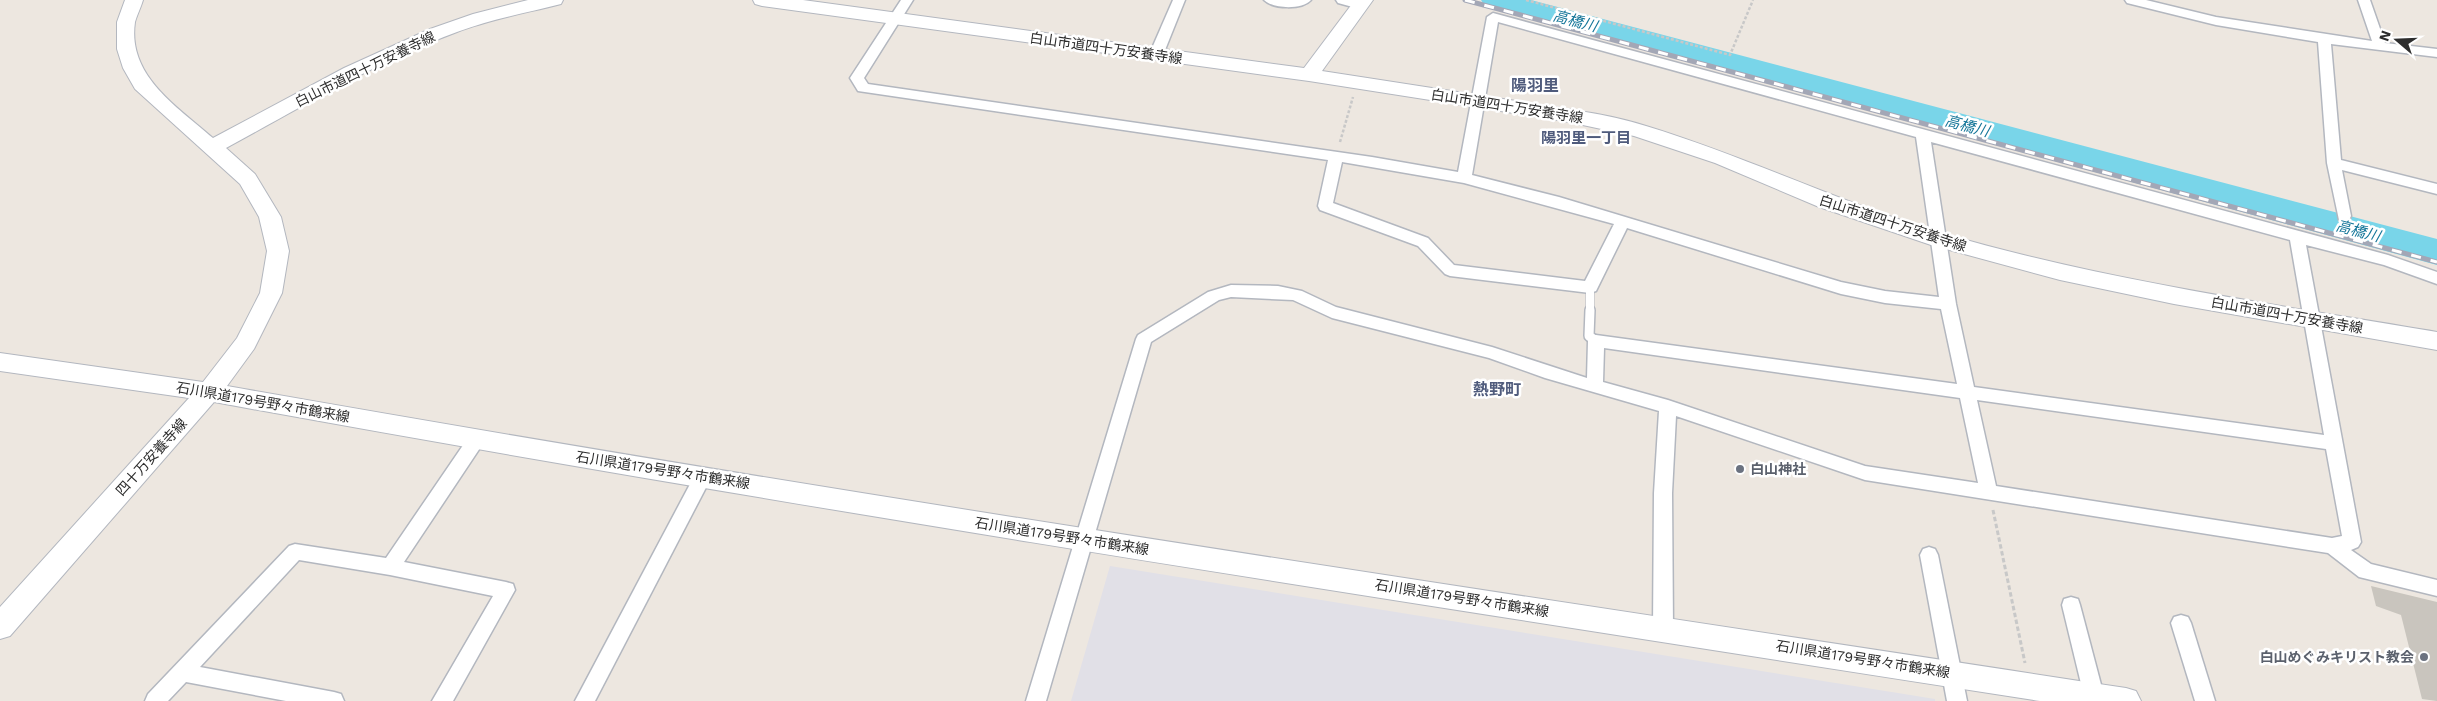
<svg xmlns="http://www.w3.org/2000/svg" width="2437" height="701" viewBox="0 0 2437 701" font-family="'Work Sans','Noto Sans JP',sans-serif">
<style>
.industrial{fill:#e1e0e7}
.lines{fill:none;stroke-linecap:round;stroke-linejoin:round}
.river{fill:#79d5e9;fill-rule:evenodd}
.building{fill:#c9c5be}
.lane-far1-casing{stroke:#b3b7bf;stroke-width:9}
.lane-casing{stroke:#b3b7bf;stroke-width:12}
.street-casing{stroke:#b3b7bf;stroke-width:3}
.secondary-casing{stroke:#b3b7bf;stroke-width:2}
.path-far1{stroke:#c8c8c8;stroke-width:2.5;stroke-dasharray:3 2;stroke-linecap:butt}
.path{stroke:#c8c8c8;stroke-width:3;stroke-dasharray:4.5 2.5;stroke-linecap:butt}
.lane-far1{stroke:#fff;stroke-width:8}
.lane{stroke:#fff;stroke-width:9}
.street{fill:#fff;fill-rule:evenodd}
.secondary{fill:#fff;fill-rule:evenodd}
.rail-casing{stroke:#a3a7b6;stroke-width:5}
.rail{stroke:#fff;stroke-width:3;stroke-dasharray:10;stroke-linecap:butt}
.worship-dot{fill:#6b7280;stroke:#fff;stroke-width:2}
.labels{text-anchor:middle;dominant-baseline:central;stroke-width:5;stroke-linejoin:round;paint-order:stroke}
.street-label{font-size:14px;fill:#2d2d2d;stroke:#fff}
.worship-label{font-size:14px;font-weight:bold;fill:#5b616d;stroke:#fff;text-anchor:start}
.water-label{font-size:15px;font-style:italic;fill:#157699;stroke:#fff}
.neighbourhood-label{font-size:15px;font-weight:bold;fill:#4f5b7c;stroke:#fff}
.quarter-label{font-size:16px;font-weight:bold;fill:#4f5b7c;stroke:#fff}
</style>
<rect width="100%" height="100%" fill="#ede7e0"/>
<!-- industrial -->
<path class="industrial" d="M1110 566 1935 699V701H1071Z"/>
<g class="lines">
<!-- river -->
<path class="river" d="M1481 0H1531L2437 239V265L1485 6Z"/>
</g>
<!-- building -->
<path class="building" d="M2371 586 2437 602V701L2422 699 2401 615 2376 606Z"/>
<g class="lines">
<!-- lane-far1 casing -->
<g class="lane-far1-casing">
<path id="lane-far1" d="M1590 311V287"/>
</g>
<!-- lane casing -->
<g class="lane-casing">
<path id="lane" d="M1590 310 1589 336 1596 341"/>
</g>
<!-- street casing -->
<g class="street-casing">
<g id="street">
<path d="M901 0H913L864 78 868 84 1372 157 1458 172 1487 17 1493 13 2388 255 2437 272V284L2384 265 2306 245 2361 542 2358 547 2351 550 2371 564 2437 580V596L2359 577 2328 553 1865 480 1676 416 1672 493 1673 629 1670 635 1663 638 1656 635 1653 629 1654 493 1659 411 1545 378 1489 358 1332 318 1293 300 1231 297 1219 300 1151 342 1046 701H1026L1136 339 1138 335 1208 292 1231 285 1278 286 1302 291 1336 307 1492 347 1587 378 1588 341 1590 337 1596 335 1957 384 1941 309 1885 303 1841 294 1627 228 1596 291 1590 293 1450 276 1445 274 1418 246 1320 210 1318 206 1328 160 858 91 850 78ZM1498 22 1916 137 1939 297 1885 291 1841 282 1559 197 1472 175ZM1931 142 2290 240 2324 435 1974 387 1956 304ZM1342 162 1464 183 1614 224 1585 281 1454 265 1428 238 1333 203ZM1604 348 1960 398 1978 483 1865 466 1668 400 1603 382ZM1977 400 2326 449 2342 536 2332 538 1996 486Z"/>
<path d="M1173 0H1185L1163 55 1156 59 1151 58 1149 55Z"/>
<path d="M1264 0H1311C1302 10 1273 9 1264 0Z"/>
<path d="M1336 0H1356L1366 5 1360 9 1338 3Z"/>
<path d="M2125 0H2146L2216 17 2372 41 2358 0H2370L2385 43 2437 49V57L2331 44 2341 160 2437 184V194L2342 170 2351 216 2349 220H2339L2327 163 2318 42 2216 25 2127 3Z"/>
<path d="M476 433 482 435 485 440 482 445 404 562 506 582 513 584 515 590 453 701H432L493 596 390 575 299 560 200 667 334 692 341 694 344 701H286L186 682 168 701H145L148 694 289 546 295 544 386 558 470 435Z"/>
<path d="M703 469 709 471 712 476 595 701H575L697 471Z"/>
<path d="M1929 547 1935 549 1938 555 1967 701H1947L1920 555 1923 549Z"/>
<path d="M2071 597 2078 599 2080 605 2104 696 2102 701H2086L2084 696 2062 605 2064 599Z"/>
<path d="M2181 615 2188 617 2191 623 2215 701H2195L2171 623 2174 617Z"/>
</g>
</g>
<!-- secondary casing -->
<g class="secondary-casing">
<g id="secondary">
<path d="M125 0H143C141 7 137 15 135 22 127 76 178 107 213 138L344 68 430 29 473 14 528 0H563L561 4C526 13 491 19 457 32 376 62 302 107 226 148L255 174 281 217 289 251 282 293 254 349 227 386C858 498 1492 591 2126 688L2136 691 2141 701H2040C1431 606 821 513 214 402L10 636 0 639V607L189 398 0 371V353L203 382 237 338 260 293 267 251 259 217 240 184 135 89 123 68 117 49V22Z"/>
<path d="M753 0H803L1304 68 1355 0H1373L1322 71C1387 81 1451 91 1516 101 1559 108 1605 113 1646 126 1748 157 1843 204 1945 234 2106 281 2272 304 2437 332V350L2174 304 2060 280 1931 245 1819 207 1715 163 1634 136 1564 121 1309 81 762 6 755 4Z"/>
</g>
</g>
<!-- path-far1 -->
<g class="path-far1">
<path d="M1526 0 1730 55 1753 0"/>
<path d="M1340 142 1353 97"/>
</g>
<!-- path -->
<path class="path" d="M1993 510 2025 663"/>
<!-- lane-far1 -->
<use href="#lane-far1" class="lane-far1"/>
<!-- lane -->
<use href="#lane" class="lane"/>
<!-- street -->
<use href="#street" class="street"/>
<!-- secondary -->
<use href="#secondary" class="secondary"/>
<!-- rail casing -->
<g class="rail-casing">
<path id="rail" d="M1465 0 2437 262"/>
</g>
<!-- rail -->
<use href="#rail" class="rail"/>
</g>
<!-- markers -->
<g class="worship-dot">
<circle cx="1740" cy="469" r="5"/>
<circle cx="2424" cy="657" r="5"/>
</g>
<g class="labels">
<!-- street labels -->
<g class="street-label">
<text transform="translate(1106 48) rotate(8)">白山市道四十万安養寺線</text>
<text transform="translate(365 69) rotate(-26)">白山市道四十万安養寺線</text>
<text transform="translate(1507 106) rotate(9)">白山市道四十万安養寺線</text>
<text transform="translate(1893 223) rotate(18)">白山市道四十万安養寺線</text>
<text transform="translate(2287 315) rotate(10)">白山市道四十万安養寺線</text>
<text transform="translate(263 402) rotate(10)">石川県道179号野々市鶴来線</text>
<text transform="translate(151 457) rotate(-48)">四十万安養寺線</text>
<text transform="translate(663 470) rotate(9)">石川県道179号野々市鶴来線</text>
<text transform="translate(1062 536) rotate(9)">石川県道179号野々市鶴来線</text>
<text transform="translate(1462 598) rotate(9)">石川県道179号野々市鶴来線</text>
<text transform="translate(1863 659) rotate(9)">石川県道179号野々市鶴来線</text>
</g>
<!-- worship labels -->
<g class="worship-label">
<text x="1750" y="469">白山神社</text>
<text x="2414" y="657" text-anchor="end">白山めぐみキリスト教会</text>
</g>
<!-- water labels -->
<g class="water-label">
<text transform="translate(1575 21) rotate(15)">高橋川</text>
<text transform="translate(1967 126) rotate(15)">高橋川</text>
<text transform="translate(2358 231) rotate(15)">高橋川</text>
</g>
<!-- neighbourhood labels -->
<g class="neighbourhood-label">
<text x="1586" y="138">陽羽里一丁目</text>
</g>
<!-- quarter labels -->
<g class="quarter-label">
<text x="1535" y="85">陽羽里</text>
<text x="1497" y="389">熱野町</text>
</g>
</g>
<!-- north arrow -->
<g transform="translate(2397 40) rotate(289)" stroke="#ffffff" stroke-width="4" paint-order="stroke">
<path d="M0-4L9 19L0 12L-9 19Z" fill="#2d2d2d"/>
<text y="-8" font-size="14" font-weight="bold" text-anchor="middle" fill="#2d2d2d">N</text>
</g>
</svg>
